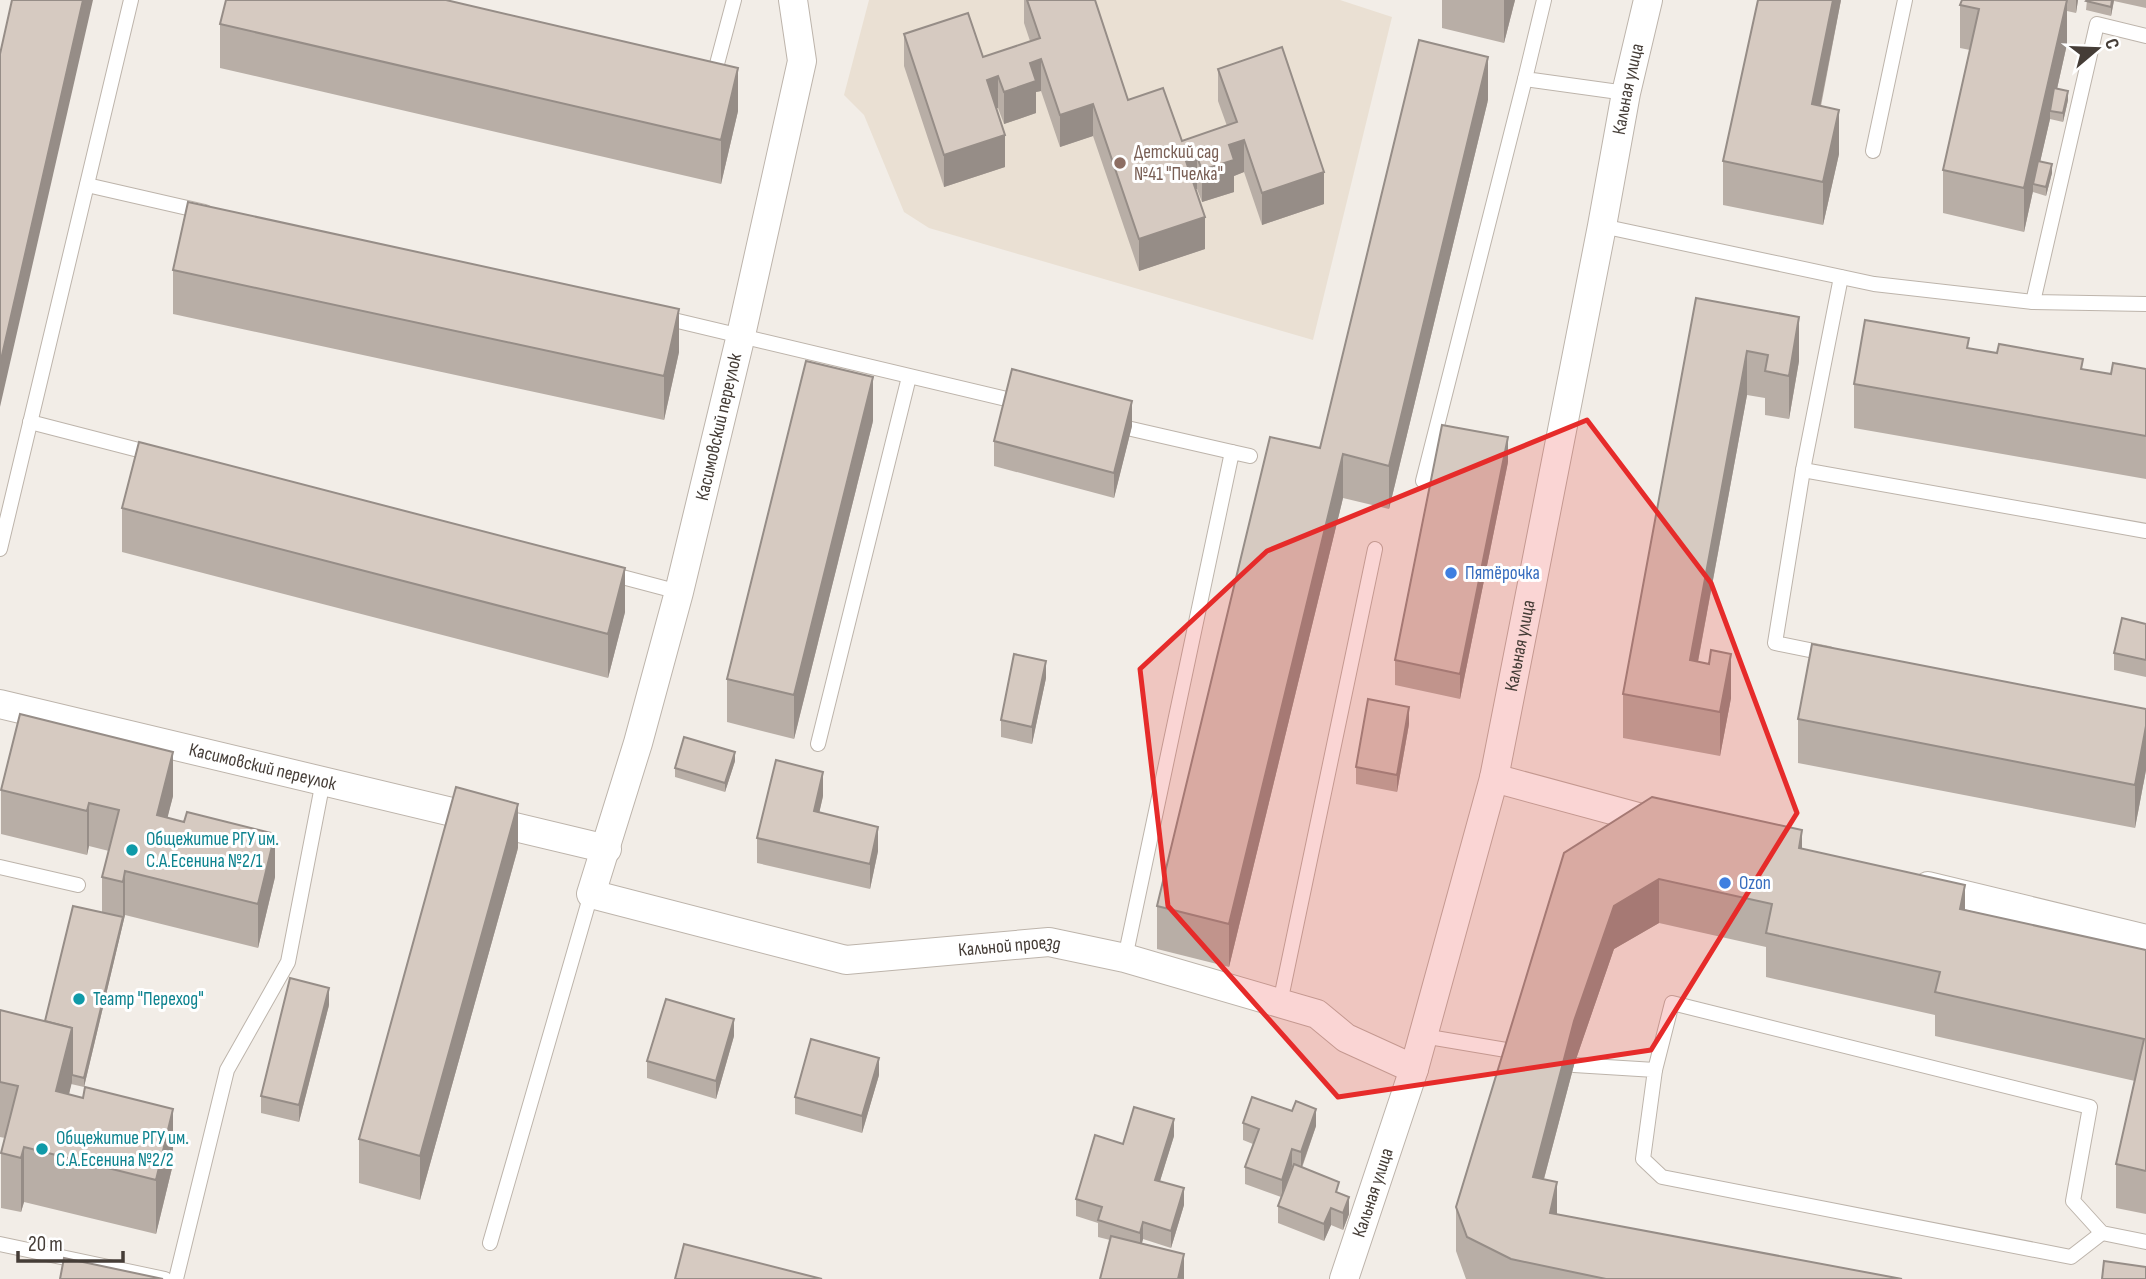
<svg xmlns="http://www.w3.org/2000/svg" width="2146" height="1279" viewBox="0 0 2146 1279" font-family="'Sofia Sans Condensed',sans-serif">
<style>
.education{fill:#eae0d3}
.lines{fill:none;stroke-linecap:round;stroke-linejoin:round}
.service-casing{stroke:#bdb4ab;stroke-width:16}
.minor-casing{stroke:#bdb4ab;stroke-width:30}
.service{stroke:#fff;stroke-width:14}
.minor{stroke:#fff;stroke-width:28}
.wall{fill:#b8aea6}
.shaded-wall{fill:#968d87}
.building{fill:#d6cac1;stroke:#968d87;stroke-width:2}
.marked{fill:#e62b2a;fill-opacity:0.2;stroke:#e62b2a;stroke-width:5;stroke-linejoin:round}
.education-dot{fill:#8d6e63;stroke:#fff;stroke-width:2.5}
.shop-dot{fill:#3f7fe0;stroke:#fff;stroke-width:2.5}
.culture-dot{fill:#0f9aa8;stroke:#fff;stroke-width:2.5}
.labels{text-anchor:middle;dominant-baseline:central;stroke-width:6;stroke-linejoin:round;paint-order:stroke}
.street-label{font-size:19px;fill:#453d37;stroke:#fff}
.education-label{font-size:19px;fill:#785e54;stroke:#fff;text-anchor:start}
.shop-label{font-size:19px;fill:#366cbe;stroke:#fff;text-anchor:start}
.culture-label{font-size:19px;fill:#0d838f;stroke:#fff;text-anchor:start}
</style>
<rect width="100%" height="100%" fill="#f2ede7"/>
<!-- education -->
<path class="education" d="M869 0H1340L1392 17 1313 340 929 228 904 212 864 115 844 95Z"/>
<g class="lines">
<!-- service casing -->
<g class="service-casing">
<g id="service">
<path d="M1544 0 1525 79 1626 93"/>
<path d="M713 79 734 0"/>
<path d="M1873 151 1905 0"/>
<path d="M87 185 205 212"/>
<path d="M1602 226 1874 284 2033 302 2146 304"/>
<path d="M2033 302 2097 24 2146 36"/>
<path d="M661 317 1023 403"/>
<path d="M30 422 154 454"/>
<path d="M1114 425 1232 452"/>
<path d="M1803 470 2146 531"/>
<path d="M1423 481 1525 79"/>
<path d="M0 549 131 0"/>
<path d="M607 573 679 592"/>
<path d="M1829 654 1775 643 1803 470 1841 277"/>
<path d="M818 744 909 377"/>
<path d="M0 867 78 885"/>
<path d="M1125 958 1232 452 1250 456"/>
<path d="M1280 1003 1375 549"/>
<path d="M1423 1036 1518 1052"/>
<path d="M1574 1065 1655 1070 1643 1159 1662 1177 2071 1257 2102 1233"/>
<path d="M1655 1070 1672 1003 2090 1107 2073 1201 2102 1233 2146 1242"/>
<path d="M490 1243 591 894"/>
<path d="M0 1244 165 1279"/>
<path d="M176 1279 227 1070 288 962 323 781"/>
</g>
</g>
<!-- minor casing -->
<g class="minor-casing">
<g id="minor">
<path id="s1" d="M793 0 802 61 741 335 679 592 638 743 591 894 846 960 1049 942 1125 958 1317 1014 1346 1038 1414 1069"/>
<path id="s2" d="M0 704 607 849"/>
<path d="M1494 778 1660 823"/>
<path d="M1928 886 2146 939"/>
<path id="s3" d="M1344 1279 1414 1069 1494 778 1602 226 1626 93 1648 0"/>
</g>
</g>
<!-- service -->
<use href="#service" class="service"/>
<!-- minor -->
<use href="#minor" class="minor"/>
</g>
<!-- wall -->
<g class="wall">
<path d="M1024 0H1095L1128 100 1182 141 1227 126 1218 101V69L1324 204 1262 225 1244 172 1234 176V192L1202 202 1197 189H1195L1205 249 1139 271 1093 136 1060 147 1041 91 1036 92V113L1004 124 998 108H996L1005 167 944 187 904 66V34L983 57 1030 41 1024 23Z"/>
<path d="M1442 0H1515L1504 43 1442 28Z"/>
<path d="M1841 0 1821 106 1839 154 1823 225 1723 205V161Z"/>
<path d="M1962 0H2078L2076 13 2067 11V44L2057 89 2068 100 2063 122 2050 119 2040 162 2052 173 2046 196 2033 192V191L2024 232 1943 213V170L1970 50 1960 48V5Z"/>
<path d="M2087 0H2146V8L2114 1 2111 16 2086 10Z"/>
<path d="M220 24 738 111 721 184 220 68Z"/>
<path d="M1488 100 1389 509 1343 498 1229 967 1157 949V906L1320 448Z"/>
<path d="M173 270 679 352 664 420 173 314Z"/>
<path d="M1696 298 1799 361 1789 419 1765 415V398L1747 395 1698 662 1731 698 1720 756 1623 738V694Z"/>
<path d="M1969 348 2111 374 2146 369V479L1854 428V384Z"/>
<path d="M873 421 794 739 727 722V679Z"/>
<path d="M1132 426 1114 498 994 466V441Z"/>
<path d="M1508 462 1460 699 1395 685V660Z"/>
<path d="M122 508 625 612 608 678 122 552Z"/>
<path d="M2146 624V677L2114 670V653Z"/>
<path d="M1046 678 1032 744 1001 737V720Z"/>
<path d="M2146 709V770L2135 828 1798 763V719Z"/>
<path d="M1409 724 1397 792 1356 784V767Z"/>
<path d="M735 761 725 792 675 777V768Z"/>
<path d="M1 790 173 796 167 818 275 877 258 948 125 915 84 1087 71 1084 69 1094 173 1164 156 1234 24 1202 21 1212 1 1208V1153L5 1138 0 1137V1010L45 1021 102 912V877L109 851 89 846 87 855 1 834Z"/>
<path d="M823 796 819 813 878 851 870 889 757 863V838Z"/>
<path d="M1652 797 1802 849 1965 910 2146 950V1214L2116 1208V1164L2135 1081 1935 1036V1015L1766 977V947L1659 923 1614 949 1574 1065 1544 1179 1557 1214 1902 1279H1466L1456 1251V1207Z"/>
<path d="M518 848 420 1200 359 1183V1139Z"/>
<path d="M329 1005 299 1122 261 1113V1096Z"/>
<path d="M734 1036 716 1099 647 1078V1061Z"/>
<path d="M879 1075 862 1133 795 1114V1097Z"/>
<path d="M1243 1123 1316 1126 1302 1168 1339 1193 1349 1214 1343 1230 1331 1225 1324 1241 1278 1223V1206L1281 1197 1245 1184V1167L1253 1144 1243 1140Z"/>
<path d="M1174 1136 1160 1181 1184 1205 1171 1248 1143 1239 1142 1243 1184 1279 1110 1240 1098 1237V1223L1076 1216V1199L1123 1144Z"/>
</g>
<!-- shaded-wall -->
<g class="shaded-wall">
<path d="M83 0H93L0 407V364Z"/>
<path d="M1504 0H1515L1504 43Z"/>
<path d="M1833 0H1841L1812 148V104Z"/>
<path d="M2067 0V44L2052 111H2050V119L2035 184H2033V191L2024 232V188Z"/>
<path d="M2076 0H2078L2076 13Z"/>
<path d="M2112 0H2114L2111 16V7Z"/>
<path d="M1488 57V100L1389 509V466Z"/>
<path d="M1041 59V91L1036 92V113L1004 124V92L1030 63Z"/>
<path d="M738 68V111L721 184V140Z"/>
<path d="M998 76V108L987 112V80Z"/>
<path d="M2068 91V100L2063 122V113Z"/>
<path d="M1093 104V136L1060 147V115Z"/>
<path d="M1839 110V154L1823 225V182Z"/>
<path d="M1005 135V167L944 187V155Z"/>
<path d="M1244 140V172L1234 176V192L1202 202V170L1229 145Z"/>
<path d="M1197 157V189L1186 193V161Z"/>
<path d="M2052 164V173L2046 196V187Z"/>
<path d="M1324 172V204L1262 225V193Z"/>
<path d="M1205 217V249L1139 271V239Z"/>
<path d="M679 309V352L664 420V376Z"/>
<path d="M1799 317V361L1789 419V376Z"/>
<path d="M1747 351V395L1690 704V660Z"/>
<path d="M873 377V421L794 739V695Z"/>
<path d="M1132 401V426L1114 498V473Z"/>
<path d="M1508 437V462L1460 699V674Z"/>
<path d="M1343 454V498L1229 967V924Z"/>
<path d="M625 568V612L608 678V634Z"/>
<path d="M1731 654V698L1720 756V712Z"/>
<path d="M1046 661V678L1032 744V727Z"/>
<path d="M1409 707V724L1397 792V775Z"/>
<path d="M2146 726V770L2135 828V785Z"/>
<path d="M173 752V796L157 859V815Z"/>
<path d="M735 752V761L725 792V783Z"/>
<path d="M823 772V796L814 836V811Z"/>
<path d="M89 803V846L87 855V811Z"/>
<path d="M518 804V848L420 1200V1156Z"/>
<path d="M878 827V851L870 889V864Z"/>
<path d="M1802 830V874L1799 848Z"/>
<path d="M275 834V877L258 948V904Z"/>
<path d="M125 871V915L84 1087V1078L123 917V882Z"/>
<path d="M1659 879V923L1614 949 1574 1065 1533 1220V1177L1574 1021 1614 906Z"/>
<path d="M1965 885V929L1960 909Z"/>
<path d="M329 988V1005L299 1122V1105Z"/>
<path d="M734 1019V1036L716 1099V1081Z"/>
<path d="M72 1028V1082L56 1146V1091Z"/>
<path d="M879 1058V1075L862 1133V1116Z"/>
<path d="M173 1109V1164L156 1234V1180Z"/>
<path d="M1316 1109V1126L1301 1169V1152Z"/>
<path d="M1174 1119V1136L1155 1197V1180Z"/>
<path d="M24 1147V1202L21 1212V1158Z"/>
<path d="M1292 1149V1166L1282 1197V1180Z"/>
<path d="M1557 1182V1226L1550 1213Z"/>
<path d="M1184 1188V1205L1171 1248V1231Z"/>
<path d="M1349 1197V1214L1343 1230V1213Z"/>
<path d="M1331 1208V1225L1324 1241V1224Z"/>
<path d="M1143 1222V1239L1140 1250V1233Z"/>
<path d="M1184 1254V1279H1178Z"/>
</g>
<!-- building -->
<g class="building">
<path d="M12 0H83L0 364V54Z"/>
<path d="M226 0H446L738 68 721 140 220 24Z"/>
<path d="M1027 0H1095L1128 100 1163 88 1182 141 1237 122 1218 69 1282 47 1324 172 1262 193 1244 140 1229 145 1234 160 1202 170 1197 157 1186 161 1205 217 1139 239 1093 104 1060 115 1041 59 1030 63 1036 81 1004 92 998 76 987 80 1005 135 944 155 904 34 968 13 983 57 1040 38Z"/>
<path d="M1758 0H1833L1812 104 1839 110 1823 182 1723 161Z"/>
<path d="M1962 0H2067L2024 188 1943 170 1979 9 1960 5Z"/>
<path d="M2087 0H2112L2111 7 2086 1Z"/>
<path d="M1419 40 1488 57 1389 466 1343 454 1229 924 1157 906 1270 437 1320 448Z"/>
<path d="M2054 88 2068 91 2063 113 2050 111Z"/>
<path d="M2038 161 2052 164 2046 187 2033 184Z"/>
<path d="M188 202 679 309 664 376 173 270Z"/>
<path d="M1696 298 1799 317 1789 376 1765 371 1768 355 1747 351 1690 660 1709 664 1711 650 1731 654 1720 712 1623 694Z"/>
<path d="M1865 320 1969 338 1967 348 1997 353 1999 344 2083 359 2081 369 2111 374 2113 363 2146 369V436L1854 384Z"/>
<path d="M806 361 873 377 794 695 727 679Z"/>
<path d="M1012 369 1132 401 1114 473 994 441Z"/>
<path d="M1442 425 1508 437 1460 674 1395 660Z"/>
<path d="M139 442 625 568 608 634 122 508Z"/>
<path d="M2122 618 2146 624V660L2114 653Z"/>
<path d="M1812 644 2146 709V726L2135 785 1798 719Z"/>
<path d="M1014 654 1046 661 1032 727 1001 720Z"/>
<path d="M1368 699 1409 707 1397 775 1356 767Z"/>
<path d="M20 714 173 752 157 815 184 822 187 812 275 834 258 904 125 871 123 882 102 877 119 810 89 803 87 811 1 790Z"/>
<path d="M684 737 735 752 725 783 675 768Z"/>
<path d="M776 760 823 772 814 811 878 827 870 864 757 838Z"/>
<path d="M456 787 518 804 420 1156 359 1139Z"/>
<path d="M1652 797 1802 830 1799 848 1965 885 1960 909 2146 950V1171L2116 1164 2144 1039 1935 992 1940 972 1766 933 1772 904 1659 879 1614 906 1574 1021 1533 1177 1557 1182 1550 1213 1902 1279H1606L1511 1259 1467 1237 1456 1207 1564 853Z"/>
<path d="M73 906 123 917 84 1078 72 1075V1028L45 1021Z"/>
<path d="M290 978 329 988 299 1105 261 1096Z"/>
<path d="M666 999 734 1019 716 1081 647 1061Z"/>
<path d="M0 1010 72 1028 56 1091 83 1098 85 1087 173 1109 156 1180 24 1147 21 1158 1 1153 18 1086 0 1082Z"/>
<path d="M811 1039 879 1058 862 1116 795 1097Z"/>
<path d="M1252 1097 1292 1111 1296 1101 1316 1109 1301 1152 1292 1149 1282 1180 1245 1167 1259 1129 1243 1123Z"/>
<path d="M1134 1107 1174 1119 1155 1180 1184 1188 1171 1231 1143 1222 1140 1233 1098 1220 1102 1207 1076 1199 1095 1135 1123 1144Z"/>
<path d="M1294 1164 1339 1182 1336 1192 1349 1197 1343 1213 1331 1208 1324 1224 1278 1206Z"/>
<path d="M1111 1236 1184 1254 1178 1279H1100Z"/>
<path d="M684 1244 822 1279H675Z"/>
<path d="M64 1258 163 1279H60Z"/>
<path d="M2104 1261 2146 1267V1279H2102Z"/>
</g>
<!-- marked area -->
<path class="marked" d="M1587 420 1711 583 1797 813 1651 1050 1338 1097 1168 906 1140 669 1267 551Z"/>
<!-- markers -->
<circle class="education-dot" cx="1120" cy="163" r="7"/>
<g class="shop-dot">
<circle cx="1451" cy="573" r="7"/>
<circle cx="1725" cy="883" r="7"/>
</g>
<g class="culture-dot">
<circle cx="132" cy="850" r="7"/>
<circle cx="79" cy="999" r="7"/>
<circle cx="42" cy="1149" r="7"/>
</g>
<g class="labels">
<!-- street labels -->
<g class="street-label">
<text stroke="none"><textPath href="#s3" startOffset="1225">Кальная улица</textPath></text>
<text transform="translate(719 427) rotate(-77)">Касимовский переулок</text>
<text stroke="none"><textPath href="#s3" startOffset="658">Кальная улица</textPath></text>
<text stroke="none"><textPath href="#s2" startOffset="270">Касимовский переулок</textPath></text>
<text stroke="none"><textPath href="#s1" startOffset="1349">Кальной проезд</textPath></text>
<text stroke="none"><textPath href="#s3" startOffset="91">Кальная улица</textPath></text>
</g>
<!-- education labels -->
<g class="education-label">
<text x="1134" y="152">Детский сад<tspan x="1134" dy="22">№41 "Пчелка"</tspan></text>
</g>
<!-- shop labels -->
<g class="shop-label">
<text x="1465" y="573">Пятёрочка</text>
<text x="1739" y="883">Ozon</text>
</g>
<!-- culture labels -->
<g class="culture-label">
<text x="146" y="839">Общежитие РГУ им.<tspan x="146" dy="22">С.А.Есенина №2/1</tspan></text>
<text x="93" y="999">Театр "Переход"</text>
<text x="56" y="1138">Общежитие РГУ им.<tspan x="56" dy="22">С.А.Есенина №2/2</tspan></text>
</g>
</g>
<!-- north arrow -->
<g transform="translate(2097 49) rotate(71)" stroke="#ffffff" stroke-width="5" paint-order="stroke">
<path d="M0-5L12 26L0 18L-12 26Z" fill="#453d37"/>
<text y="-10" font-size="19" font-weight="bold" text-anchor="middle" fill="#453d37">С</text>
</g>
<!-- scale -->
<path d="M18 1251v10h105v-10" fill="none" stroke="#453d37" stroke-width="3.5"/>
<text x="28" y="1251" font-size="21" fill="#453d37" stroke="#ffffff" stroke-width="5" paint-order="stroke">20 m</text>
</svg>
